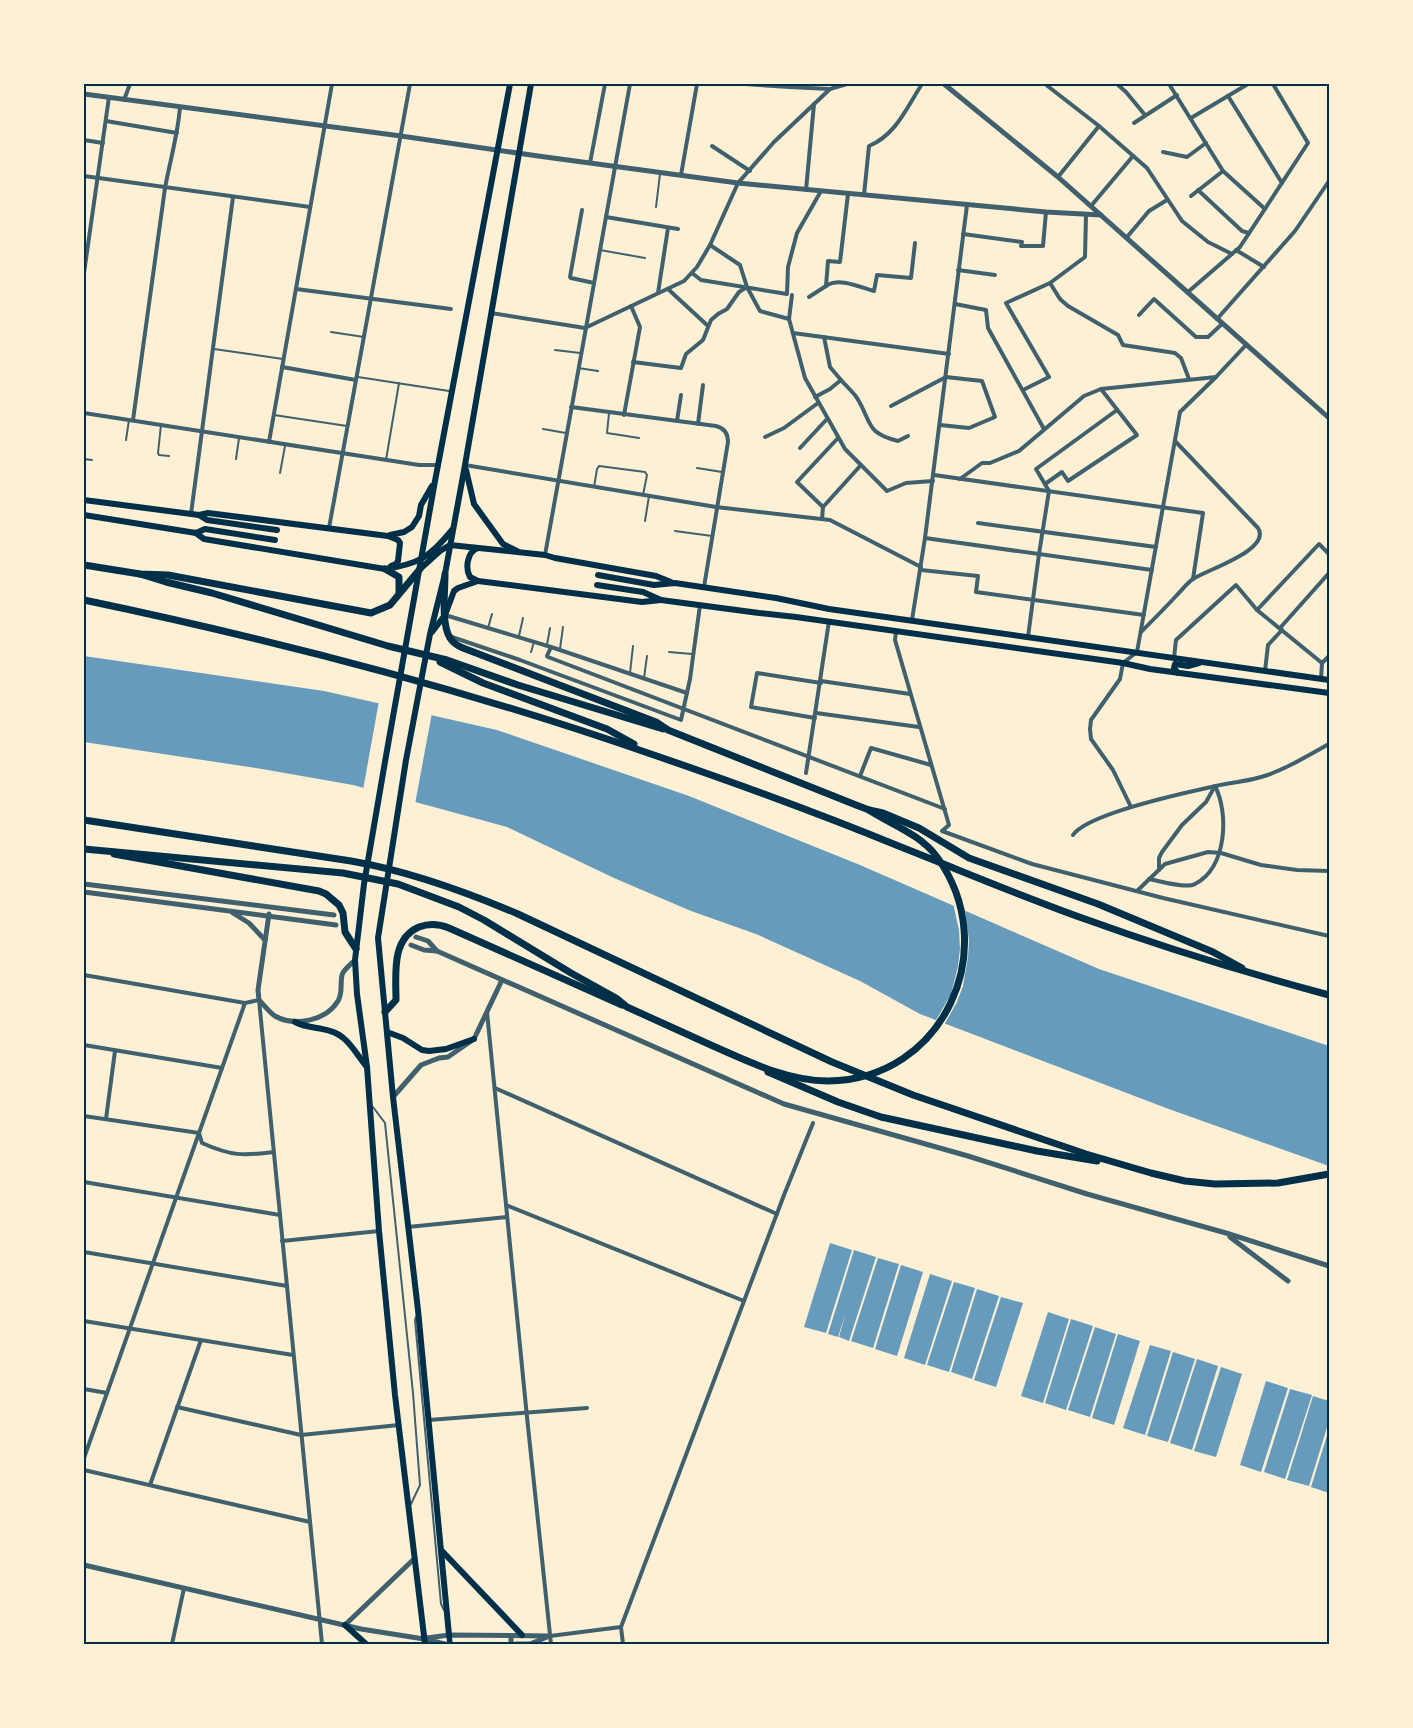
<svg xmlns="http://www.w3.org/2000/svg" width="1413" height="1728" viewBox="0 0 1413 1728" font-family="Karla,sans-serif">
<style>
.water{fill:#669bbc}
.pier{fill:#fdf0d5}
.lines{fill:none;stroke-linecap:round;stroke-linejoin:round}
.service{stroke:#3f606c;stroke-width:2}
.minor{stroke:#3f606c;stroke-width:4}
.tertiary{stroke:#3f606c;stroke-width:5}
.secondary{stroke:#003049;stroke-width:5.5}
.primary{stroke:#003049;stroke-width:6}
.trunk{stroke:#003049;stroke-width:7}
.neatline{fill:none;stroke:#003049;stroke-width:2}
</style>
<rect width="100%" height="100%" fill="#fdf0d5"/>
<!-- water -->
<g class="water">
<path d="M84 656 324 691 497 730 689 796 860 865 1099 969 1329 1046V1166L1166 1108 920 1014 860 981 756 934 691 911 614 878 507 827 353 785 262 769 84 742Z"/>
<path d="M830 1243 852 1250 826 1333 804 1327Z"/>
<path d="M854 1250 876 1257 849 1341 839 1337 846 1312 838 1337 828 1334Z"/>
<path d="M878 1258 899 1264 873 1348 851 1341Z"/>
<path d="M901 1265 923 1272 897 1356 875 1349Z"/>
<path d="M930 1274 952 1281 925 1365 904 1358Z"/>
<path d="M954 1282 975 1288 949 1372 927 1365Z"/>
<path d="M977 1289 999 1296 972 1379 951 1372Z"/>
<path d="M1001 1297 1023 1303 996 1387 974 1380Z"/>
<path d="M1048 1312 1069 1319 1043 1403 1021 1396Z"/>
<path d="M1071 1319 1093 1326 1066 1410 1045 1403Z"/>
<path d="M1095 1327 1116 1334 1090 1417 1068 1410Z"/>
<path d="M1118 1334 1140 1341 1114 1425 1092 1418Z"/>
<path d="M1150 1345 1171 1351 1145 1435 1123 1428Z"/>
<path d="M1173 1352 1195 1359 1168 1442 1147 1436Z"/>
<path d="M1197 1359 1218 1366 1192 1450 1170 1443Z"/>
<path d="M1221 1367 1242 1374 1216 1457 1194 1451Z"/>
<path d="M1266 1381 1288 1388 1261 1472 1240 1465Z"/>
<path d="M1290 1389 1312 1395 1285 1479 1264 1472Z"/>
<path d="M1313 1396 1329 1401V1421L1309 1486 1287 1480Z"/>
<path d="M1329 1429V1493L1311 1487Z"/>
</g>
<!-- pier -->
<g class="pier">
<path d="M379 701 432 713 415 804 363 790Z"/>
<path d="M953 903 965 908 969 941 968 957 963 986 957 1002 944 1025 935 1022 951 994 958 966 960 949 959 930Z"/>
</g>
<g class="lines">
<!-- service -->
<g class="service">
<path d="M656 207 660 174"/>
<path d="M600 250 645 258"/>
<path d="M331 332 364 337"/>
<path d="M214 349 283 359"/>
<path d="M555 350 580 353"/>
<path d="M578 368 598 371"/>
<path d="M358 377 449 391"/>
<path d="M609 413 607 433 639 438"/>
<path d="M274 415 347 426"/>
<path d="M161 425 158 453 159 455 169 456"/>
<path d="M543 429 566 433"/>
<path d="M126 440 129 420"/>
<path d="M84 459 92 460"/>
<path d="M236 459 239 438"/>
<path d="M386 460 399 383"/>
<path d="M697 468 722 472"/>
<path d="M280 473 285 446"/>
<path d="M594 487 597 469 599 466 645 472 647 475 643 495"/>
<path d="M645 521 649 496"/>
<path d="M675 531 712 536"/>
<path d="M488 628 492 614"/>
<path d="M519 636 523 618"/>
<path d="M547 645 550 628"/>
<path d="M560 649 563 627"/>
<path d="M531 652 534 642"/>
<path d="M669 652 692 654"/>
<path d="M630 673 633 646"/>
<path d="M644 678 647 656"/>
<path d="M373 1107 385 1123 413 1393 420 1485 411 1504"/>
<path d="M416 1317 415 1320 441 1604 444 1610"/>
</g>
<!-- minor -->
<g class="minor">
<path d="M745 84 789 87 830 89 847 84"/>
<path d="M1045 84 1099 126 1147 168 1182 221 1208 242 1232 254"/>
<path d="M1117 84 1126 92 1145 115"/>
<path d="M1169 84 1223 171 1265 209"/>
<path d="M1228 96 1282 183"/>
<path d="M124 100 130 84"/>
<path d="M1191 118 1248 84"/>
<path d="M106 121 177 133"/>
<path d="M1134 123 1177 95"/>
<path d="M84 140 103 143"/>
<path d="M712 146 750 171"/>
<path d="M1163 152 1187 157 1206 143"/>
<path d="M590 163 605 84"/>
<path d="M681 175 697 84"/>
<path d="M84 176 310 207"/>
<path d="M1058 177 1099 126"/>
<path d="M806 190 814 104"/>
<path d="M1198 190 1242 231 1249 233"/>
<path d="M864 195 869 146C896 135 907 107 922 84"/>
<path d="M1191 196 1223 171"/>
<path d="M1091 206 1133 156"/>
<path d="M582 210 570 277 571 278 594 283"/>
<path d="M606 217 678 229"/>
<path d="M963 234 1022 242 1021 246H1043L1046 212"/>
<path d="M1127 237 1149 211 1167 200"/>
<path d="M710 245 740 265 747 287 760 311 789 319"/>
<path d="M1236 250 1264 267"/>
<path d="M958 270 995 275"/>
<path d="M84 273 109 97"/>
<path d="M692 273 701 280 787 294 788 267 797 233 821 191"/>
<path d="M1050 283 1060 299 1068 306 1118 335 1123 345 1175 353 1181 358 1189 379"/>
<path d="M826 286C840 277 859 287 874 291L877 275 911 278 915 243"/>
<path d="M296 289 451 309"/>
<path d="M668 289 708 326"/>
<path d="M1188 292 1240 247 1308 143 1273 84"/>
<path d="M658 293 668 228"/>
<path d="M792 295 789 319 805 378 845 449 887 491 906 483 933 481"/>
<path d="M809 297 826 286 828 261 840 262 848 194"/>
<path d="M955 304 986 310 988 328 1044 429"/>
<path d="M491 313 585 328 684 281 697 267 710 245 738 183 774 142 830 89"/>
<path d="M1139 315 1154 299 1196 337H1208L1222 324"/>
<path d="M1217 319 1295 231 1329 181"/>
<path d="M793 333 949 354"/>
<path d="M824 337 830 367 841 380"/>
<path d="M633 362 681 368 686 354 703 340 711 320 718 314 727 309 739 292 747 287"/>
<path d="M282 367 356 380"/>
<path d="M1023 390 1049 377 1006 303 1050 283 1085 257 1086 215"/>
<path d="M815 397 830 389 841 380C846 386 853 392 857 398 872 422 865 433 898 441L908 436"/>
<path d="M891 406 946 377 982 381 995 417 969 428 940 425"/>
<path d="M571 407 716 426C724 428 728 434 728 442L704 587"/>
<path d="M84 413 419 465H438"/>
<path d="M624 415 640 327 631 306"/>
<path d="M133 420 165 188C170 161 178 134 180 107"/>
<path d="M677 421 681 395"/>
<path d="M698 424 703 385"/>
<path d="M765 437 784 428 818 403"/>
<path d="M269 442 332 84"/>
<path d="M800 448 827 419"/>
<path d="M465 465 716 507 830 520 921 567"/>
<path d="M934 475 1203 513 1193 579"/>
<path d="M960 479 982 463H990L1019 451 1084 396 1101 389 1216 377 1246 345"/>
<path d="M1045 484 1062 472 1068 481 1137 435 1101 389"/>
<path d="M823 507 797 482 838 438"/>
<path d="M191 514 233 197"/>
<path d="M822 519 823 507 861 465"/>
<path d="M978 523 1156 547"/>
<path d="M329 528 410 84"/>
<path d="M925 538 1152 570"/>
<path d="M545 555 630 84"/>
<path d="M921 570 978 576 976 592 1144 615"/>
<path d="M1257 610 1319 544 1329 554"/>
<path d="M445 615 551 647 687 693"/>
<path d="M912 620 925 538 967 205"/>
<path d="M1280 628 1329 573"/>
<path d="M896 631 895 640 949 825 942 831 1032 864 1163 898 1329 936"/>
<path d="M1141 632C1153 620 1165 608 1177 595 1182 590 1187 583 1193 579 1206 570 1272 550 1258 528L1175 441"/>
<path d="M449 636 520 660 681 720 690 679 700 605"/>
<path d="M1028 637 1039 554 1049 491 1036 469 1117 410"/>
<path d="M551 647 547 656 548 657 945 809"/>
<path d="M1174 658 1176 640 1236 585 1257 610 1322 663"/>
<path d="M1322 663 1329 656"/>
<path d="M1265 671 1268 645 1282 630"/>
<path d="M1321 679 1322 663"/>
<path d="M821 681 910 694"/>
<path d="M816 713 919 727"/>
<path d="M815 718 751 707 757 673 821 683"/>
<path d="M806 773 829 621"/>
<path d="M860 776 871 748 931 765"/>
<path d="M1131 807 1113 770 1091 739 1090 729 1091 720 1120 679 1123 663 1137 652 1180 412 1216 377"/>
<path d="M1073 835C1087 814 1188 792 1216 786 1230 782 1246 782 1261 777 1285 770 1307 756 1329 744"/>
<path d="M1159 870V858L1162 852 1182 825 1206 802 1215 786"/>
<path d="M1149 879C1160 881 1186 889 1195 884 1227 868 1229 813 1215 786"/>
<path d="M1137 891 1165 864 1208 852 1221 853 1261 865 1297 870 1329 871"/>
<path d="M84 975 245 1003"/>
<path d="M487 1012 527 1417 551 1644"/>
<path d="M84 1045 222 1068"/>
<path d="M495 1088 777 1214"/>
<path d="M84 1116 199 1133 202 1143C231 1156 243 1156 274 1152"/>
<path d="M106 1119 115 1051"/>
<path d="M84 1182 280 1215"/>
<path d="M506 1205 744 1301"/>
<path d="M408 1227 507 1217"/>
<path d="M282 1241 379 1231"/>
<path d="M84 1252 287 1286"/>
<path d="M84 1321 293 1355"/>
<path d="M84 1389 107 1393"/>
<path d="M177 1407 301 1435 399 1425"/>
<path d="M429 1420 587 1408"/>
<path d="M84 1458 245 1003 259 1000 322 1644"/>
<path d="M84 1470 310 1522"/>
<path d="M150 1485 201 1340"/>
<path d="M550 1636 621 1627"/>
<path d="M172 1644 184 1588"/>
<path d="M623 1644 621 1627 784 1195 813 1123"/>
</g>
<!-- tertiary -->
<g class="tertiary">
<path d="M944 84 1058 177 1329 418"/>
<path d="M84 94 401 136 538 156 738 183 1046 212 1101 215"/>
<path d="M84 884 334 915"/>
<path d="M84 892 336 925"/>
<path d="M233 913 249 923 265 940"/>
<path d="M269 914 258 990 259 1000C264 1005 269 1012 275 1016 294 1027 326 1021 338 1001 343 993 340 984 342 975 343 970 351 964 355 960"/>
<path d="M416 937 428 941 437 951"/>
<path d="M411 945 424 950 437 951 784 1104 968 1156 1087 1194 1226 1233 1329 1266"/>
<path d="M393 1097 421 1065 439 1058 448 1057 474 1039 502 980"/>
<path d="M1230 1237 1288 1281"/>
<path d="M84 1565 361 1629 424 1639 445 1644"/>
<path d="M345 1625 415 1558"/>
<path d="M511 1636V1644"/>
<path d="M427 1638 449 1635 550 1636"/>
<path d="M516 1644H530L547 1637"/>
</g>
<!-- secondary -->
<path class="secondary" d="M449 1635 450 1644"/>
<!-- primary -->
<g class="primary">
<path d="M466 470 474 504 503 544 517 551"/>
<path d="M84 500 199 515 207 520 277 530"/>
<path d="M84 515 196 533 205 529 275 540"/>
<path d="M199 515 208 513 388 536 398 540 400 543 398 561 396 564 391 566"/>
<path d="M196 533 204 539 385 569C419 564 430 557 452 530"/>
<path d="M390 535 404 532 412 527 419 516 421 505 432 486"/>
<path d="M478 548C467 552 465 568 470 577L478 581 642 602 661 600"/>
<path d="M420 569 440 551 450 545 545 555 555 558 656 576 671 582"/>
<path d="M598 575 654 585 675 583 776 598 829 609 1329 680"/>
<path d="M597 585 643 592 661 600 759 613 796 617 1123 663 1150 669 1329 693"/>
<path d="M432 632 445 615 454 591 458 588 478 581"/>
<path d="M1178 673 1174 668 1175 664 1188 666 1199 663"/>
<path d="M295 1022C306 1028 318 1027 330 1031 347 1035 356 1054 367 1067"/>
<path d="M387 1032 403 1038 422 1050 429 1051 446 1049 474 1039"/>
<path d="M442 1551 522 1635"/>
<path d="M345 1625 366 1644"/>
<path d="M449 1635 418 1310 393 1097 378 938 406 760 430 634 445 574 465 465 531 84"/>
<path d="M425 1644 395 1395 379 1231 367 1067 357 994 355 960 364 884 386 756 435 481 510 84"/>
</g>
<!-- trunk -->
<g class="trunk">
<path d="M84 565 140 574 168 575 371 613 390 605 420 569"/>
<path d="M385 569 399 577V592"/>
<path d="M140 574 166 582 212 593 388 646 447 660 518 685 663 729"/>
<path d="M445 574C445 591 441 624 450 638 453 643 458 646 463 648L656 722 668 730 856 805 869 810 883 813 919 828 969 858 1098 904 1213 952 1242 968"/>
<path d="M84 600C275 640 464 689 648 753 733 782 818 813 901 847 962 871 1023 897 1085 919 1165 948 1247 973 1329 995"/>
<path d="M440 662 483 683 607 729 634 744"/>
<path d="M84 820 351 861C409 871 464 891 518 914L832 1062 913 1095 1086 1154 1151 1173 1185 1181 1215 1184 1278 1183 1329 1174"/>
<path d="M84 849 343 873 398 884 459 907 484 920 571 973 616 998 627 1007C656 1020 684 1033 713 1046 749 1062 788 1081 828 1081 944 1080 1003 948 937 857 920 834 892 825 869 810"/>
<path d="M114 854 319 891 326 894 339 905 343 913 345 932 356 949"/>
<path d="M385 1012 396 1000C396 974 391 939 419 927 430 923 439 924 449 928L622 1005"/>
<path d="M768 1072 838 1102 881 1117 1037 1151 1097 1161"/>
</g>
</g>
<!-- border -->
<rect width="1413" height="1728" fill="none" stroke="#fdf0d5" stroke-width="170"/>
<rect x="85" y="85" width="1243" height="1558" class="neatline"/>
</svg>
